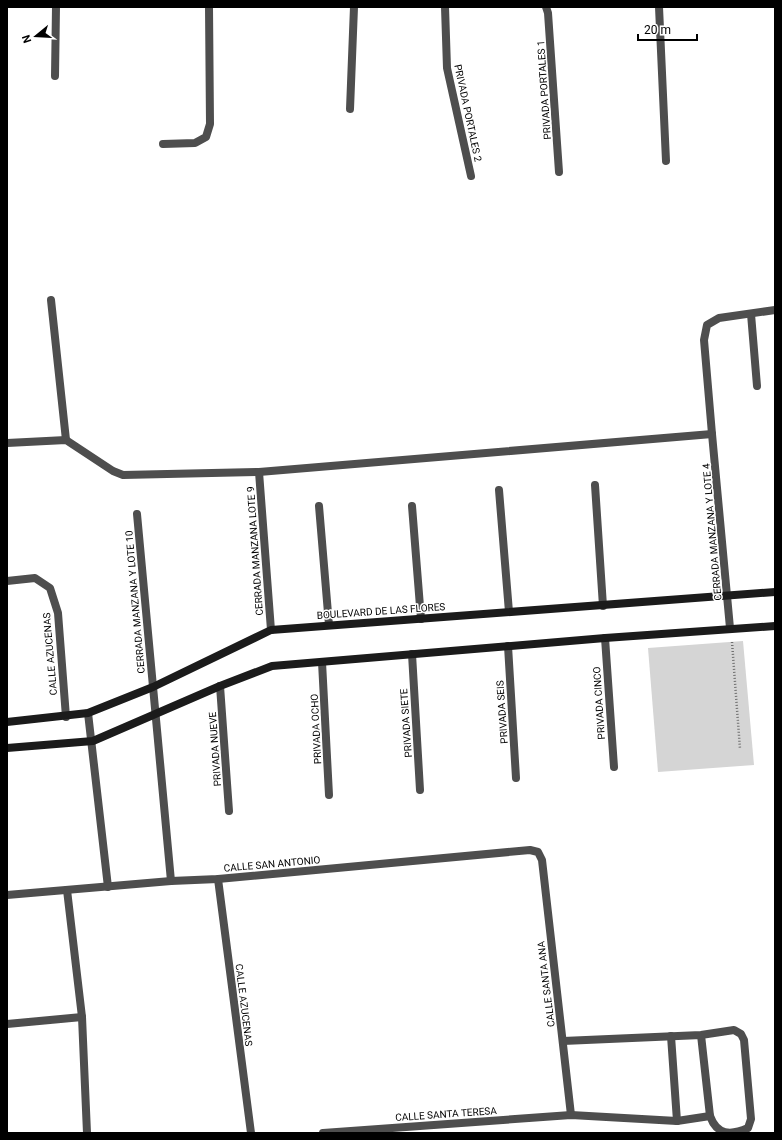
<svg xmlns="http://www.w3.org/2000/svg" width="782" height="1140" viewBox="0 0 782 1140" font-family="Roboto,sans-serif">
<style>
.green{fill:#d5d5d5}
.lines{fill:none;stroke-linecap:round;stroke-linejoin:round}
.path{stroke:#707070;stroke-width:2.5;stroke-dasharray:1 2;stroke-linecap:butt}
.lane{stroke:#4e4e4e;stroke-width:8}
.street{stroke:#4e4e4e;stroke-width:8}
.secondary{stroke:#1b1b1b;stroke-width:8}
.labels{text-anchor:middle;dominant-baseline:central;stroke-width:3;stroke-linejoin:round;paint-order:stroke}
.street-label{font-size:10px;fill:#000;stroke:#fff}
</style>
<rect width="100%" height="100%" fill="#fff"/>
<!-- green -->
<path class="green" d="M743 641 754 765 658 772 648 648Z"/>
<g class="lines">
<!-- path -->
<path class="path" d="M732 642 740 749"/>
<!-- lane -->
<g class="lane">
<path d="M55 76 56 7"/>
<path d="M350 109 354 7"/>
<path d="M163 144 195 143 206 137 210 124 209 7"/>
<path d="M51 300 66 440"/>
<path d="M751 314 757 386"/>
<path d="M7 443 66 440 113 471 123 475 259 472 712 434"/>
<path d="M730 628 712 434 704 340 707 325 719 318 775 310"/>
</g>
<!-- street -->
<g class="street">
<path d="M445 7 447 68 471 176"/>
<path d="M546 7 548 13 559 172"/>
<path d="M659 7 666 161"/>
<path d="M259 472 271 630"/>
<path d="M595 485 603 606"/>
<path d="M499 490 509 612"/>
<path d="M319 506 329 625"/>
<path d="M412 506 421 619"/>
<path d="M137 514 171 881"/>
<path d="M7 581 35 578 50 588 58 613 66 717"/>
<path d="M605 638 614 767"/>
<path d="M508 646 516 778"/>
<path d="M412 654 420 790"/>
<path d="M322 662 329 795"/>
<path d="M220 686 229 811"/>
<path d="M88 713 108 887"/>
<path d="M218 879 251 1133"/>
<path d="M67 890 82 1017 87 1133"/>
<path d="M7 895 171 881 218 879 530 850 538 852 542 860 571 1115"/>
<path d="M7 1024 82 1017"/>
<path d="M563 1041 701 1035 734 1030 741 1034 744 1040 751 1119 748 1128C730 1136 717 1135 710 1116L701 1035"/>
<path d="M677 1121 710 1116"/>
<path d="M323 1133 571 1115 677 1121 671 1036"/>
</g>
<!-- secondary -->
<g class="secondary">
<path d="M7 722 88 713 153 687 271 630 775 592"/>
<path d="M7 748 93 741 220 686 272 666 605 638 775 626"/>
</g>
</g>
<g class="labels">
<!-- street labels -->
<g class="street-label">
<text transform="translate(544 90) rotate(-94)">PRIVADA PORTALES 1</text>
<text transform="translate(468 113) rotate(78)">PRIVADA PORTALES 2</text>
<text transform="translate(712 532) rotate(-95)">CERRADA MANZANA Y LOTE 4</text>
<text transform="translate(255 551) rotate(-94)">CERRADA MANZANA LOTE 9</text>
<text transform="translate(135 602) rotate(-95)">CERRADA MANZANA Y LOTE 10</text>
<text transform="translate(381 611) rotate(-4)">BOULEVARD DE LAS FLORES</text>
<text transform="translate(50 654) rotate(-95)">CALLE AZUCENAS</text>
<text transform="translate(599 703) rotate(-94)">PRIVADA CINCO</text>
<text transform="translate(502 712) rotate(-94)">PRIVADA SEIS</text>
<text transform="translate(406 723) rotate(-94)">PRIVADA SIETE</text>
<text transform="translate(316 729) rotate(-93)">PRIVADA OCHO</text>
<text transform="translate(215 749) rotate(-94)">PRIVADA NUEVE</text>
<text transform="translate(272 864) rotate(-5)">CALLE SAN ANTONIO</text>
<text transform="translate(546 984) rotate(-97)">CALLE SANTA ANA</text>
<text transform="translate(244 1005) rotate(83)">CALLE AZUCENAS</text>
<text transform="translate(446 1114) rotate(-4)">CALLE SANTA TERESA</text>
</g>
</g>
<!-- border -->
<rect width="782" height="1140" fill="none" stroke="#000000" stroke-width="16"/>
<!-- north arrow -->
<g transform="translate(36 36) rotate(252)" stroke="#ffffff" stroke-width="3" paint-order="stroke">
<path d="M0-3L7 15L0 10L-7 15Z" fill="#000000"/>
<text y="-6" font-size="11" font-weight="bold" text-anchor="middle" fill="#000000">N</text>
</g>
<!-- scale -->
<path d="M638 34v6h59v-6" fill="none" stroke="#000000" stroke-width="2"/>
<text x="644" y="34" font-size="12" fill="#000000" stroke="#ffffff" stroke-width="3" paint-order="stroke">20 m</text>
</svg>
